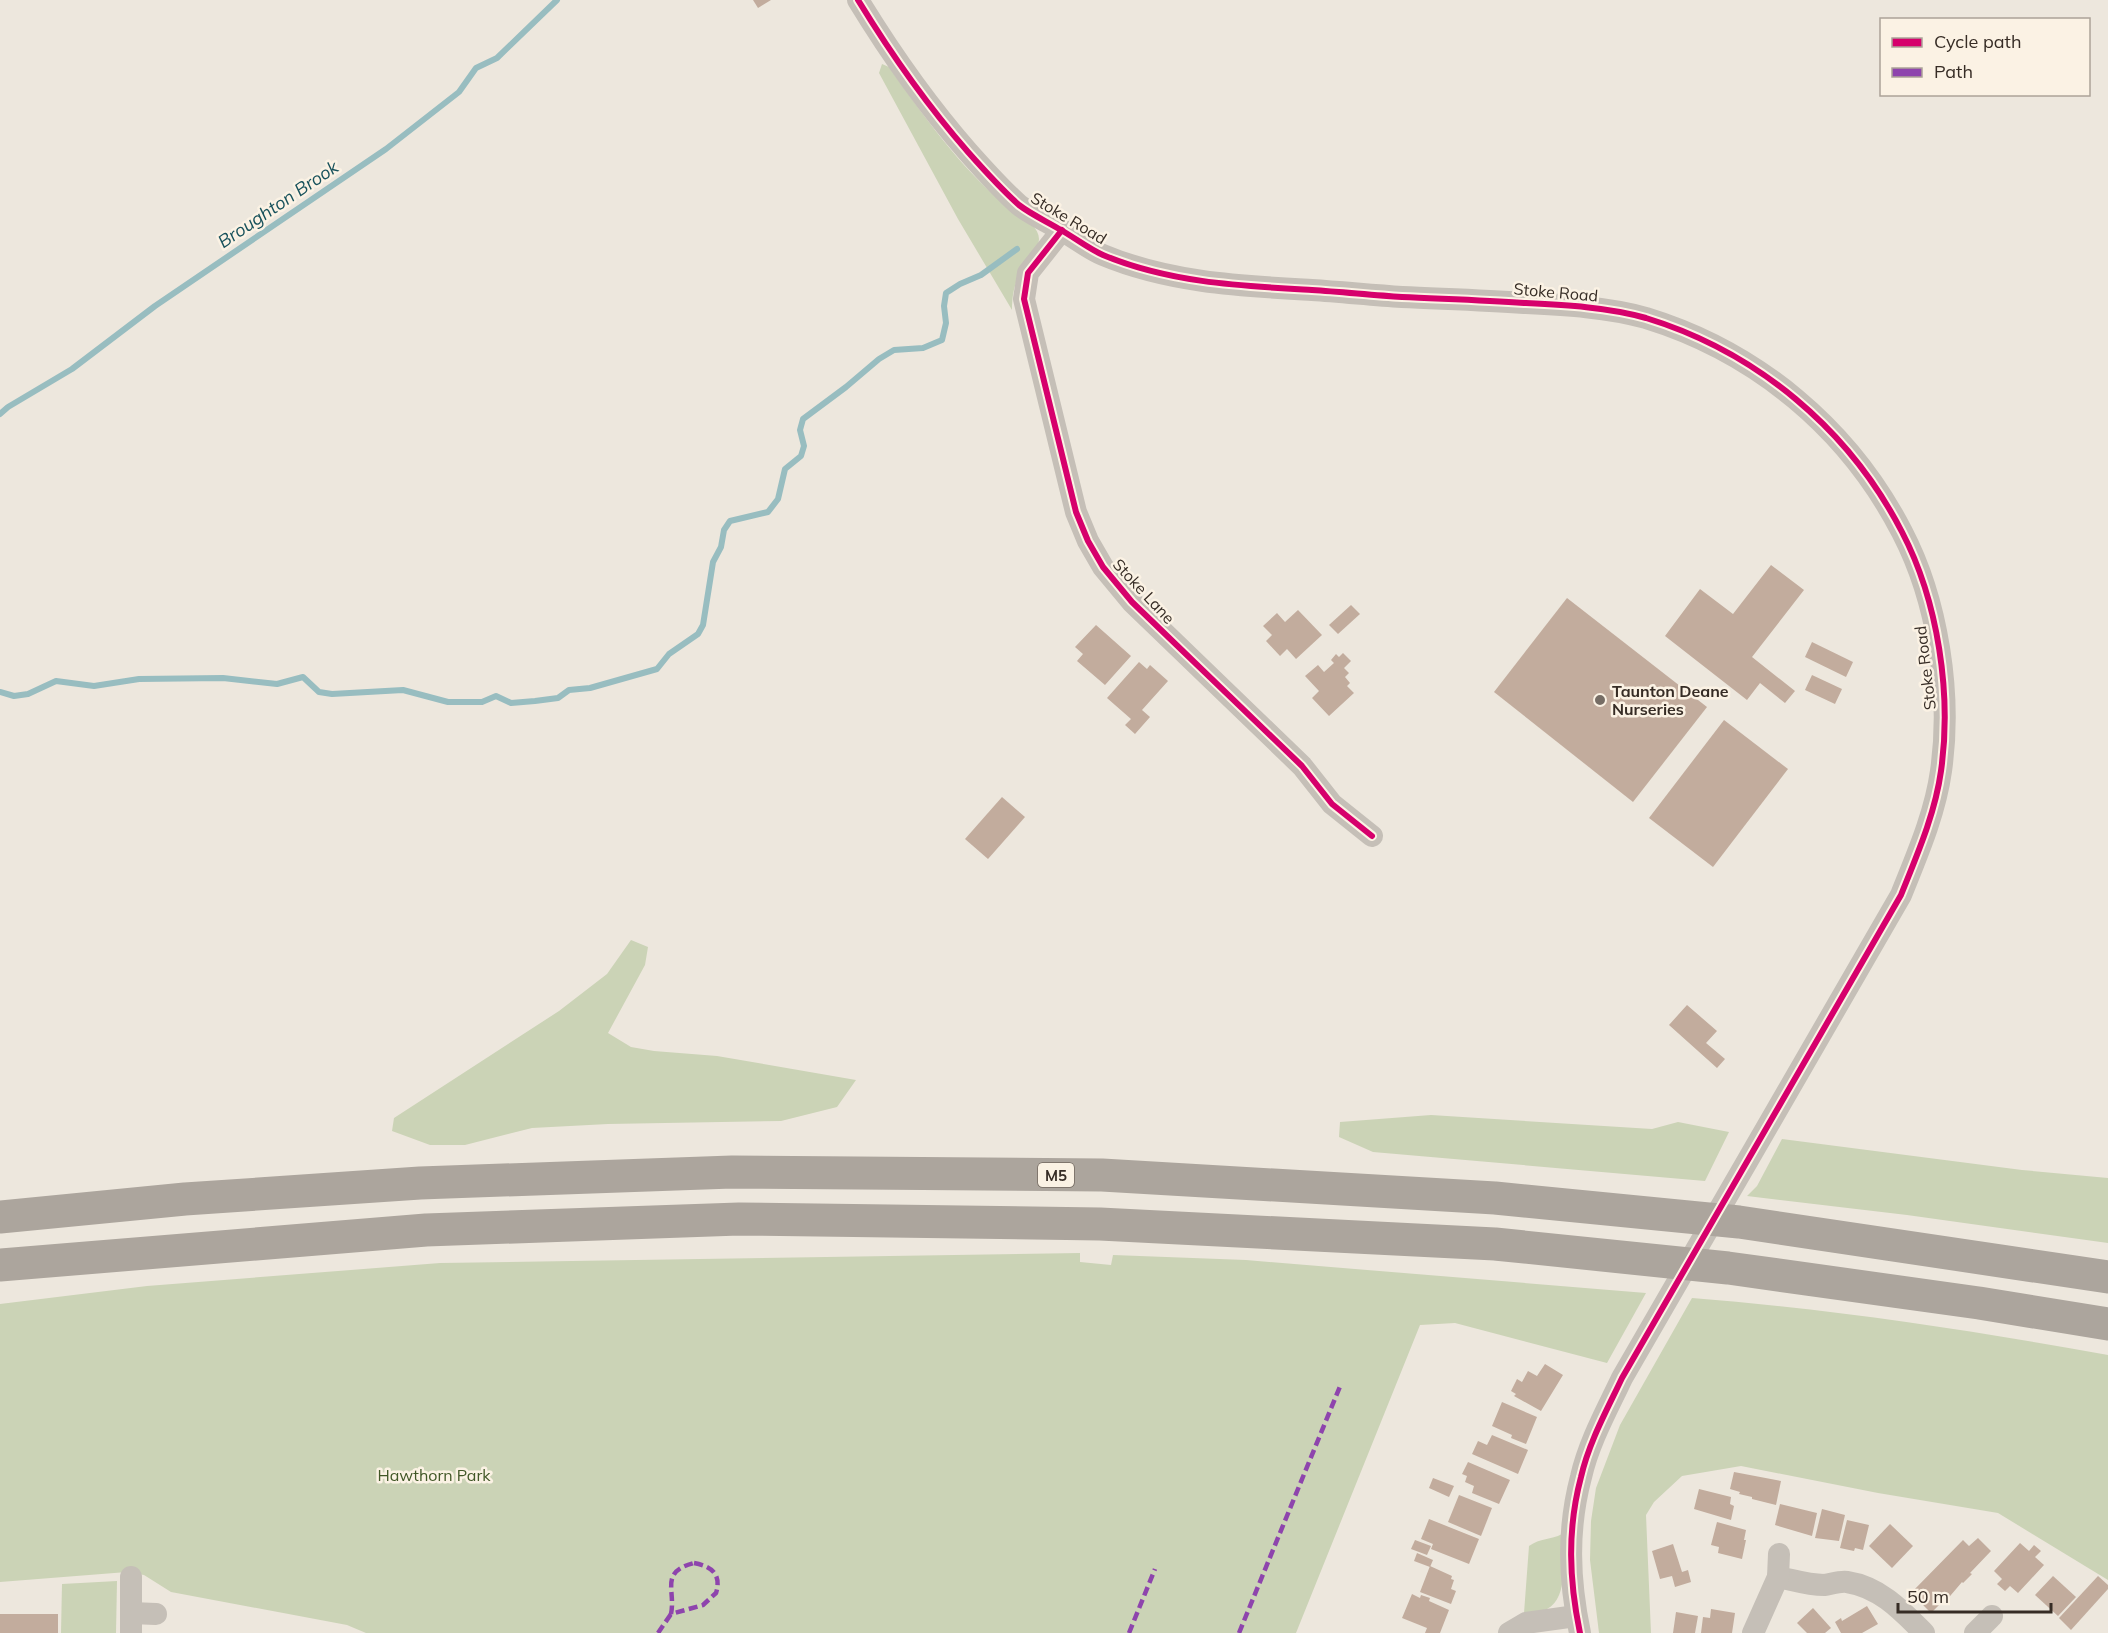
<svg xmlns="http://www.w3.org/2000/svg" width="2108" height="1633" viewBox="0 0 2108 1633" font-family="Mulish,sans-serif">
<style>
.green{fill:#cbd3b6}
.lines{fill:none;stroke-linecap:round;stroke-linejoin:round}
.stream{stroke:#98bdc0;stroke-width:6}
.building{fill:#c2ac9d}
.minor{stroke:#c5bfb7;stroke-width:22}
.motorway{stroke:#aca59d;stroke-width:33}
.quiet{stroke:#8e44ad;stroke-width:4.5;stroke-dasharray:9 4.5;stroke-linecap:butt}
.cycleway-casing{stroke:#fbf2e4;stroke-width:10}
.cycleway{stroke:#d6006c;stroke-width:6}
.poi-dot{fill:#766d65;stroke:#fbf2e4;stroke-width:2}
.labels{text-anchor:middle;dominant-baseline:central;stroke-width:5;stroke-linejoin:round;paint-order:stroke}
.shield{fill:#fbf2e4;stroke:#71675e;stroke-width:1.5}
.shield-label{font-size:15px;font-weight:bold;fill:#362c25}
.street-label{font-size:16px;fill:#362c25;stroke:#fbf2e4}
.poi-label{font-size:16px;font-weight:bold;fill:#362c25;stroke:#fbf2e4;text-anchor:start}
.park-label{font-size:16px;fill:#415727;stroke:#fbf2e4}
.water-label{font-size:18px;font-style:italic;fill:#17515b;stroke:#fbf2e4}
</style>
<rect width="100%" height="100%" fill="#ede7dd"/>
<!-- green -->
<g class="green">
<path d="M882 64 889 67C921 112 953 158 994 195 1007 206 1039 222 1039 239 1038 253 1027 259 1021 271 1014 284 1012 296 1012 310L958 219 879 73Z"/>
<path d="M631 940 648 947 645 965 608 1033 631 1047 654 1051 717 1056 856 1080 837 1107 781 1121 608 1124 532 1128 465 1145H430L392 1131 394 1118 559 1011 607 974Z"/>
<path d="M1431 1115 1652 1129 1678 1122 1729 1132 1705 1181 1373 1152 1339 1137 1340 1122Z"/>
<path d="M1782 1139 2022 1170 2108 1178V1243L1907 1215 1747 1196 1757 1186Z"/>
<path d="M1080 1253V1262L1111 1265 1113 1255 1246 1260 1646 1293 1607 1363 1455 1323 1420 1325 1296 1633H366L347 1625 171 1592 144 1575 127 1572 0 1582V1304L147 1286 440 1263Z"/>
<path d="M1692 1298C1832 1309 1970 1330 2108 1355V1580L1998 1513 1878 1493 1741 1466 1682 1476 1654 1502 1646 1515 1651 1633H1599L1590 1560 1591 1521 1596 1488 1620 1425Z"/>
<path d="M1562 1534C1562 1556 1570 1597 1547 1609 1540 1612 1531 1612 1524 1613L1529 1546C1540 1538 1551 1540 1562 1534Z"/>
<path d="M117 1581 116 1633H61L62 1584Z"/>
</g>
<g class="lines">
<!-- stream -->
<g class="stream">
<path d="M0 414 8 407 72 369 155 306 386 149 459 92 476 68 497 58 557 0"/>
<path d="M0 692 14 696 28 694 56 681 94 686 139 679 223 678 277 684 303 677 319 692 332 694 403 690 448 702H482L496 696 511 703 535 701 558 698 569 690 590 688 657 669 669 654 698 634 703 625 713 562 721 547 724 530 730 521 768 512 778 499 785 469 801 456 804 446 800 430 803 419 846 387 879 359 894 350 923 348 942 340 946 323 944 306 946 293 960 284 981 275 1017 249"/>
</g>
</g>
<!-- building -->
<g class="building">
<path d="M753 0H771L758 8Z"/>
<path d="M1771 565 1804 590 1752 657 1795 691 1785 703 1760 683 1747 700 1665 636 1700 589 1733 614Z"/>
<path d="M1567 598 1707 707 1633 802 1494 692Z"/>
<path d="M1351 605 1360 614 1338 634 1329 625Z"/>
<path d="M1298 610 1322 635 1296 659 1287 649 1280 656 1266 641 1272 635 1263 626 1277 613 1285 622Z"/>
<path d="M1096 625 1131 656 1105 685 1077 661 1083 654 1075 647Z"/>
<path d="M1812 642 1853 662 1846 677 1805 657Z"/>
<path d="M1343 653 1351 661 1344 668 1349 673 1345 677 1350 683 1347 686 1354 693 1329 716 1312 698 1319 691 1305 676 1318 665 1324 672 1334 663 1331 660 1336 654 1339 657Z"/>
<path d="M1139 662 1147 669 1150 665 1168 681 1142 710 1150 717 1135 734 1125 725 1131 719 1107 698Z"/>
<path d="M1812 675 1842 689 1835 704 1805 690Z"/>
<path d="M1724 720 1788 769 1713 867 1649 818Z"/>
<path d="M1002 797 1025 817 988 859 965 839Z"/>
<path d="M1687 1005 1717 1031 1706 1043 1725 1059 1717 1068 1669 1025Z"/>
<path d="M1545 1364 1563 1375 1541 1411 1514 1396 1516 1394 1511 1391 1517 1379 1522 1382 1528 1371 1537 1376Z"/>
<path d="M1502 1402 1537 1417 1526 1444 1511 1438 1512 1435 1492 1426Z"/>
<path d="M1492 1435 1528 1450 1518 1474 1472 1454 1478 1441 1487 1445Z"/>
<path d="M1468 1462 1510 1480 1499 1504 1472 1493 1474 1486 1465 1482 1467 1476 1462 1474Z"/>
<path d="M1734 1472 1781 1481 1776 1505 1752 1499V1497L1739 1494 1740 1492 1730 1489Z"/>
<path d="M1433 1478 1454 1486 1449 1497 1429 1488Z"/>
<path d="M1699 1489 1731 1497 1730 1504 1734 1506 1731 1520 1694 1509Z"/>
<path d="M1459 1495 1492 1508 1481 1536 1448 1522Z"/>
<path d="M1780 1504 1817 1513 1812 1536 1775 1525Z"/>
<path d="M1822 1509 1845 1515 1839 1541 1815 1538Z"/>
<path d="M1429 1519 1479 1539 1469 1564 1431 1549 1433 1544 1421 1539Z"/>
<path d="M1847 1520 1869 1525 1863 1550 1855 1548 1854 1551 1840 1548Z"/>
<path d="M1717 1522 1746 1530 1744 1540H1746L1742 1559 1718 1553 1719 1547 1711 1545Z"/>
<path d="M1890 1524 1913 1546 1892 1568 1869 1546Z"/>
<path d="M1978 1538 1991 1551 1970 1573 1972 1574 1963 1583 1962 1582 1945 1602 1944 1600 1931 1613 1911 1593 1963 1540 1969 1546Z"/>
<path d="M1415 1540 1431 1546 1427 1555 1411 1549Z"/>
<path d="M2020 1543 2029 1551 2034 1545 2041 1551 2035 1557 2044 1565 2018 1593 2010 1586 2005 1591 1997 1584 2002 1579 1994 1571Z"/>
<path d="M1673 1544 1682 1572 1688 1570 1691 1582 1675 1587 1672 1576 1660 1579 1652 1551Z"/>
<path d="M1417 1553 1433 1560 1430 1567 1414 1561Z"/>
<path d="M1430 1566 1452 1576 1451 1579 1454 1580 1451 1589 1456 1591 1451 1604 1420 1592Z"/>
<path d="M2053 1576 2076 1597 2058 1616 2035 1595Z"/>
<path d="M2098 1576 2108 1585V1589L2071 1630 2059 1618Z"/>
<path d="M1412 1594 1420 1598 1421 1595 1430 1598 1429 1601 1449 1610 1440 1633H1425L1427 1628 1402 1618Z"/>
<path d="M1867 1606 1878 1624 1862 1633H1841L1835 1622 1841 1618 1842 1621Z"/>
<path d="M1813 1608 1831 1628 1825 1633H1807L1797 1623Z"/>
<path d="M1711 1609 1735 1613 1732 1633H1701L1703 1617 1710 1618Z"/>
<path d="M1676 1612 1698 1616 1695 1633H1673Z"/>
<rect x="0" y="1614" width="58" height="19"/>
</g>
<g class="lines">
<!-- minor -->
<g class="minor">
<path d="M858 0C891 54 926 104 968 152 984 170 1001 189 1019 205 1032 215 1048 222 1061 230 1075 238 1089 249 1103 255 1170 283 1242 286 1312 290 1342 292 1372 295 1402 297 1443 299 1483 300 1524 303 1564 305 1607 307 1646 318 1757 352 1849 429 1902 532 1938 601 1952 694 1941 771 1935 814 1917 855 1901 895L1622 1378C1607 1410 1589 1442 1581 1477 1567 1530 1569 1580 1580 1633"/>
<path d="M1062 230 1028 273 1024 299 1076 512 1088 541 1103 567 1132 602 1302 766 1332 804 1372 836"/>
<path d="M1778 1577C1793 1580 1808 1585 1824 1585 1831 1584 1840 1581 1847 1582 1880 1587 1902 1611 1924 1633"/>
<path d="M131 1613 156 1614"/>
<path d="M131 1633V1577"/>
<path d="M1509 1633 1526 1623 1576 1616"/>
<path d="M1753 1633 1778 1577 1779 1554"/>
<path d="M1975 1633 1992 1616"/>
</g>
<!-- motorway -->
<g class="motorway">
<path d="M0 1217 185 1199 420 1183 732 1172 1102 1175 1495 1198 1739 1222 2108 1277"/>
<path d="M0 1265 426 1230 739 1219 1100 1224 1495 1244 1728 1268 1979 1303 2108 1324"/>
</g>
<!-- quiet -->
<g class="quiet">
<path d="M694 1563C711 1566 722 1574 716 1593L703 1605 671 1614C676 1590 659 1572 694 1563Z"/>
<path d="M658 1633 671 1614"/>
<path d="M1129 1633 1155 1569"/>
<path d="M1239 1633 1341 1384"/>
</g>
<!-- cycleway casing -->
<g class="cycleway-casing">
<g id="cycleway">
<path d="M858 0C891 54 926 104 968 152 984 170 1001 189 1019 205 1032 215 1048 222 1061 230 1075 238 1089 249 1103 255 1170 283 1242 286 1312 290 1342 292 1372 295 1402 297 1443 299 1483 300 1524 303 1564 305 1607 307 1646 318 1757 352 1849 429 1902 532 1938 601 1952 694 1941 771 1935 814 1917 855 1901 895L1622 1378C1607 1410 1589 1442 1581 1477 1567 1530 1569 1580 1580 1633"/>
<path d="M1062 230 1028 273 1024 299 1076 512 1088 541 1103 567 1132 602 1302 766 1332 804 1372 836"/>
</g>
</g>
<!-- cycleway -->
<use href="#cycleway" class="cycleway"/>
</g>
<!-- markers -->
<circle class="poi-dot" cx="1600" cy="700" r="6"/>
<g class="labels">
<!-- shield labels -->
<rect class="shield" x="1038" y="1163" width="36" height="24" rx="4.5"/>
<g class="shield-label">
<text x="1056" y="1175">M5</text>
</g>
<!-- street labels -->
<g class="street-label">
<text transform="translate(1069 218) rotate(31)">Stoke Road</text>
<text transform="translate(1556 292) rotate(5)">Stoke Road</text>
<text transform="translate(1144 591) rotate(47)">Stoke Lane</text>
<text transform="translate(1925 668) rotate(-97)">Stoke Road</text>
</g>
<!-- poi labels -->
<g class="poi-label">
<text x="1612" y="691">Taunton Deane<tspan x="1612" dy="18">Nurseries</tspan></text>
</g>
<!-- park labels -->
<g class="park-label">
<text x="434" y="1475">Hawthorn Park</text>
</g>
<!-- water labels -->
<g class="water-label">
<text transform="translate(278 204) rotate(-34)">Broughton Brook</text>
</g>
</g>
<!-- legend -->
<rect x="1880" y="18" width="210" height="78" fill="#fbf2e4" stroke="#aca398" stroke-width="1.5"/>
<rect x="1892" y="38" width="30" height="9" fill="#d6006c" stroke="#aca398" stroke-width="1.5"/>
<text x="1934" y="48" font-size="18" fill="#362c25">Cycle path</text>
<rect x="1892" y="68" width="30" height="9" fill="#8e44ad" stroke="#aca398" stroke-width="1.5"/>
<text x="1934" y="78" font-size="18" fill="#362c25">Path</text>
<!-- scale -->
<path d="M1898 1603v9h153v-9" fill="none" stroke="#362c25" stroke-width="3"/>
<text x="1907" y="1603" font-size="18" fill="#362c25" stroke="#fbf2e4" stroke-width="4.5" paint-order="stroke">50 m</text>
</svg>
